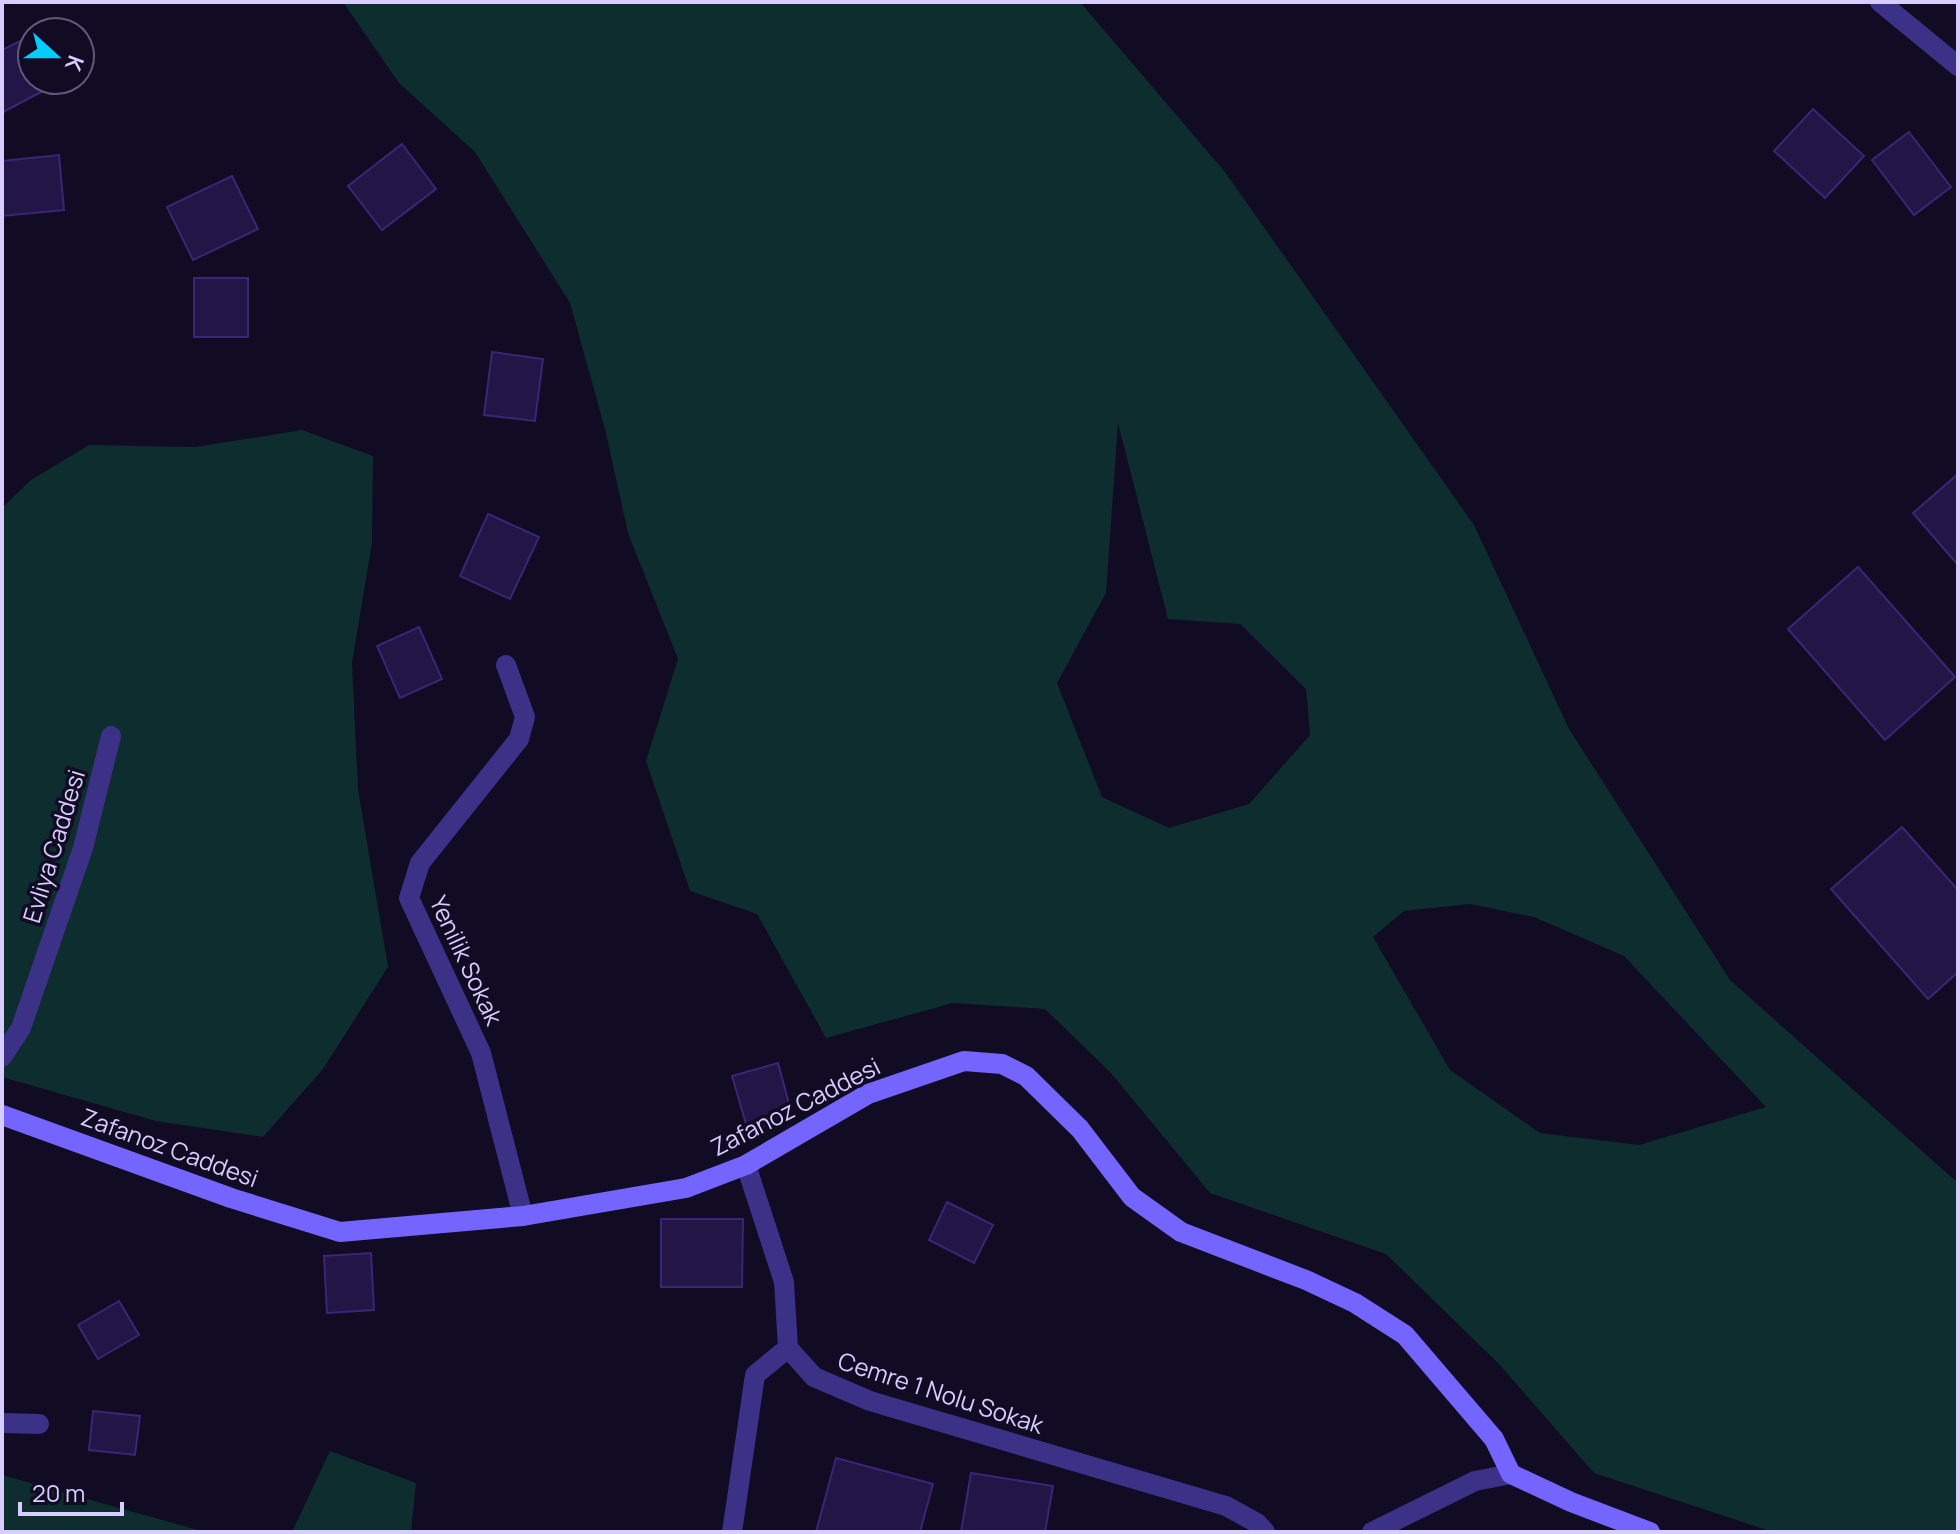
<svg xmlns="http://www.w3.org/2000/svg" width="1960" height="1534" viewBox="0 0 1960 1534" font-family="Manrope,sans-serif">
<style>
.green{fill:#0e2d2e;fill-rule:evenodd}
.building{fill:#231546;stroke:#3b2575;stroke-width:2}
.lines{fill:none;stroke-linecap:round;stroke-linejoin:round}
.street{stroke:#3b3187;stroke-width:20}
.secondary{stroke:#7465ff;stroke-width:20}
.labels{text-anchor:middle;dominant-baseline:central;stroke-width:7;stroke-linejoin:round;paint-order:stroke}
.street-label{font-size:24px;fill:#d7ceff;stroke:#110b23}
</style>
<rect width="100%" height="100%" fill="#110b23"/>
<!-- green -->
<g class="green">
<path d="M343 2H1080L1225 172 1474 525 1569 729 1730 980 1958 1183V1532H1773L1594 1473 1499 1364 1386 1254 1210 1193 1111 1073 1045 1009 953 1003 826 1038 757 914 690 891 646 761 678 659 628 533 605 429 570 303 475 152 399 83ZM1118 423 1168 619 1240 624 1306 689 1310 735 1249 804 1169 828 1102 797 1057 683 1106 593ZM1470 904 1534 917 1624 956 1766 1107 1639 1145 1540 1133 1450 1070 1373 937 1404 911Z"/>
<path d="M302 430 373 456 372 543 352 663 358 789 388 967 323 1069 263 1137 156 1121 2 1077V508L31 480 89 445 195 447Z"/>
<path d="M330 1451 416 1483 411 1532H292Z"/>
<path d="M2 1475 205 1532H2Z"/>
</g>
<!-- building -->
<g class="building">
<path d="M32 35V80L62 81 3 112 2 50Z"/>
<path d="M1813 109 1864 156 1825 198 1774 151Z"/>
<path d="M1909 132 1951 187 1914 215 1872 160Z"/>
<path d="M402 144 436 189 382 230 348 186Z"/>
<path d="M59 155 64 210 2 216V161Z"/>
<path d="M232 176 258 229 193 260 167 207Z"/>
<rect x="194" y="278" width="54" height="59"/>
<path d="M492 352 543 359 535 421 484 415Z"/>
<path d="M1958 474V565L1913 513Z"/>
<path d="M488 514 539 537 510 599 460 576Z"/>
<path d="M1858 567 1955 677 1885 740 1788 629Z"/>
<path d="M419 627 442 679 400 698 377 646Z"/>
<path d="M1902 827 1958 890V972L1928 999 1831 889Z"/>
<path d="M778 1063 793 1118 748 1131 732 1076Z"/>
<path d="M947 1202 993 1225 974 1263 929 1240Z"/>
<path d="M661 1219H743L742 1287H661Z"/>
<path d="M371 1253 374 1310 327 1313 324 1256Z"/>
<path d="M119 1301 139 1335 98 1359 78 1325Z"/>
<path d="M93 1411 140 1416 135 1455 89 1450Z"/>
<path d="M836 1458 933 1484 920 1532H816Z"/>
<path d="M971 1473 1053 1486 1045 1532H961Z"/>
</g>
<g class="lines">
<!-- street -->
<g class="street">
<path d="M1880 2 1958 66"/>
<path d="M506 665 525 717 519 739 420 863 409 898 481 1053 523 1216"/>
<path d="M2 1057 21 1028 83 848 111 736"/>
<path d="M746 1165 784 1282 788 1348 814 1377 870 1401 1226 1506 1257 1523 1265 1532"/>
<path d="M2 1423 39 1424"/>
<path d="M732 1532 755 1375 788 1348"/>
<path d="M1372 1532 1475 1481 1511 1474"/>
</g>
<!-- secondary -->
<path class="secondary" d="M2 1115 231 1198 340 1232 523 1216 686 1188 746 1165 868 1094 964 1061 1002 1064 1026 1076 1080 1129 1132 1197 1181 1232 1306 1280 1355 1303 1405 1335 1494 1439 1511 1474 1571 1502 1650 1532"/>
</g>
<g class="labels">
<!-- street labels -->
<g class="street-label">
<text transform="translate(53 846) rotate(-73)">Evliya Caddesi</text>
<text transform="translate(467 960) rotate(65)">Yenilik Sokak</text>
<text transform="translate(795 1106) rotate(-27)">Zafanoz Caddesi</text>
<text transform="translate(170 1147) rotate(20)">Zafanoz Caddesi</text>
<text transform="translate(941 1392) rotate(18)">Cemre 1 Nolu Sokak</text>
</g>
</g>
<!-- border -->
<rect width="1960" height="1534" fill="none" stroke="#d7ceff" stroke-width="8"/>
<!-- north arrow -->
<g transform="translate(56 56) rotate(111)"><circle r="38" fill="#110b23" stroke="#60597b" stroke-width="2"/>
<path d="M0-6L14 30L0 20L-14 30Z" fill="#00cdf9"/>
<text y="-12" font-size="22" font-weight="bold" text-anchor="middle" fill="#d7ceff">K</text>
</g>
<!-- scale -->
<path d="M20 1502v12h102v-12" fill="none" stroke="#d7ceff" stroke-width="4"/>
<text x="32" y="1502" font-size="24" fill="#d7ceff" stroke="#110b23" stroke-width="6" paint-order="stroke">20 m</text>
</svg>
